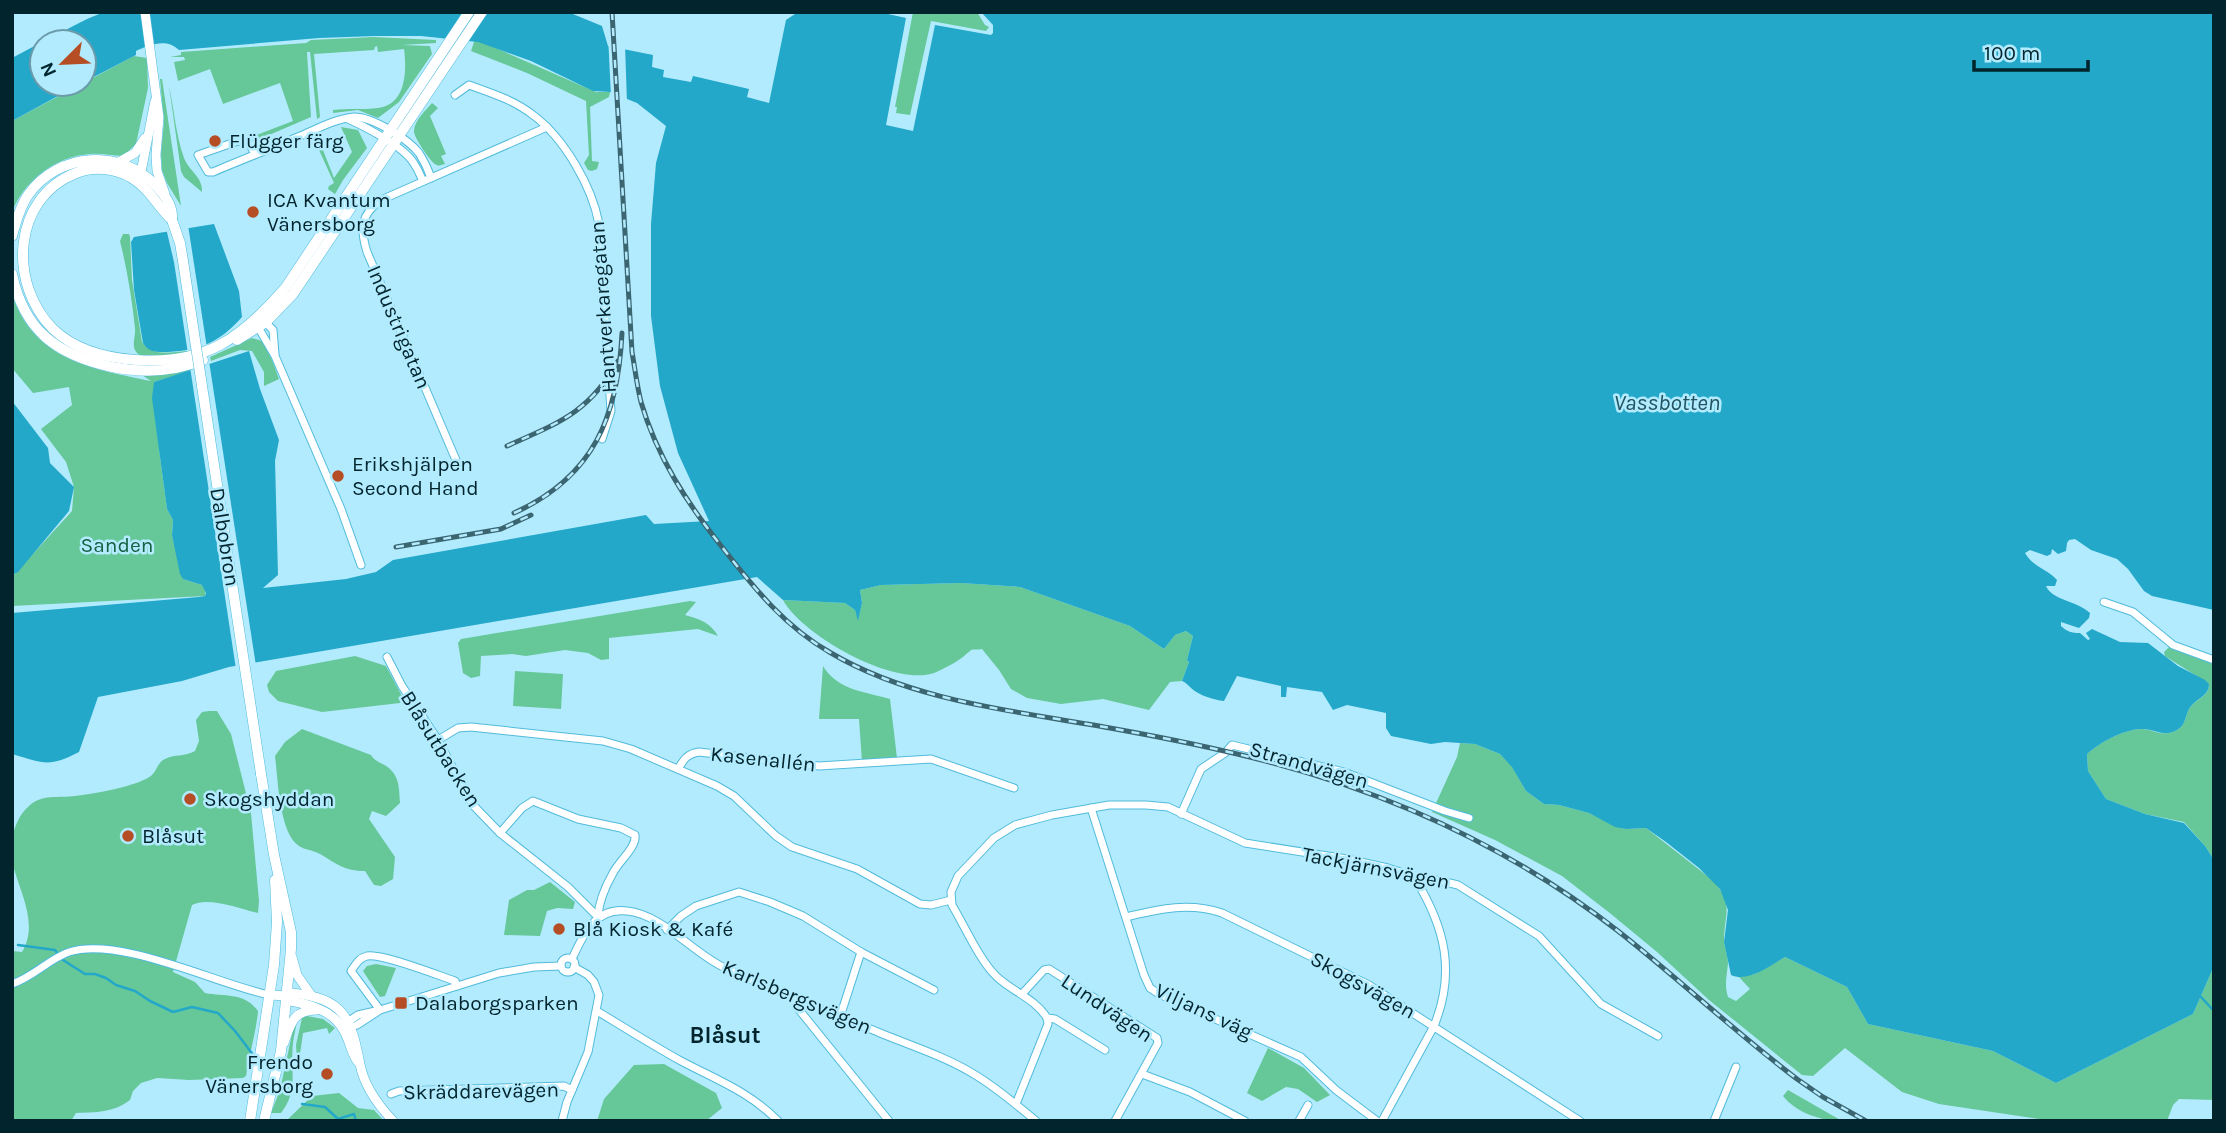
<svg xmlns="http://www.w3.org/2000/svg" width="2226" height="1133" viewBox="0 0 2226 1133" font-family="Karla,sans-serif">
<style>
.green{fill:#66c798}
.water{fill:#23a8ca}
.pier{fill:#b2ebfe}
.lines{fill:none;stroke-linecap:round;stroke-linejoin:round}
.stream{stroke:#23a8ca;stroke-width:2.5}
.minor-casing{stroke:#51bbdb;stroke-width:9}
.tertiary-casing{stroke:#51bbdb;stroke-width:10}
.secondary-casing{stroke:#51bbdb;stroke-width:11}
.minor{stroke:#fff;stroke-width:7}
.tertiary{stroke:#fff;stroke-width:9}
.secondary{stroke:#fff;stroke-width:10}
.rail-casing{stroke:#3b6571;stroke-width:5}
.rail{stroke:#b2ebfe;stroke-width:2.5;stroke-dasharray:8;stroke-linecap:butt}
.secondary-bridge-casing{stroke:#51bbdb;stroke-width:11;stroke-linecap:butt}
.secondary-bridge{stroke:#fff;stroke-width:10}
.poi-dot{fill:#b54e25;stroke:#b2ebfe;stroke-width:2.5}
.labels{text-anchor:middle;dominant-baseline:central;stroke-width:5;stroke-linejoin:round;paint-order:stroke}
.poi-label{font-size:21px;fill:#01242d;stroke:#b2ebfe;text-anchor:start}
.street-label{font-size:21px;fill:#01242d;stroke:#b2ebfe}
.park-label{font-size:21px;fill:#146041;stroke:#b2ebfe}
.water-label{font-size:23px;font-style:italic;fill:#215362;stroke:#b2ebfe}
.neighbourhood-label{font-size:23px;font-weight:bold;fill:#01242d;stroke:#b2ebfe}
</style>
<rect width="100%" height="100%" fill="#b2ebfe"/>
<!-- green -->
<g class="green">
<path d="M913 12H977L985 25 989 27 986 31 931 21 910 115 896 113 897 107H895Z"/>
<path d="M374 37 436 40V43L402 45 430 46 432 54 399 102 378 118 358 110 333 113V110C348 108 363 110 378 108 406 105 407 71 404 49L378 52 377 46 375 47 374 50 314 54 320 117 317 119 310 52H307L311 117 255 141 252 138 254 136 293 121 280 83 223 104 210 69 178 81 174 62 185 60 184 57H170L181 55V52L306 43 311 40Z"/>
<path d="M475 39 596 92H610L609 97 590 107 592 161 599 162 597 169 592 171 588 170 584 163 589 155 586 101 527 73 471 51Z"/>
<path d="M134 56 147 58 148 88 136 144 123 156C112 156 101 153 90 154 56 156 23 181 12 213V121Z"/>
<path d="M160 79H162L181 206 167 183 162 170 161 153 164 122Z"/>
<path d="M169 86C174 109 176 136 184 158 189 171 203 177 202 192L184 177 181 171Z"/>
<path d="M432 103 438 108 430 116 446 154 441 156 445 164C440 165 439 167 435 164 430 161 413 136 414 131 414 121 426 110 432 103Z"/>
<path d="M341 127 358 130 367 148 343 180 335 194 328 189 329 186 334 183 315 141 314 139 309 141V138L317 135 334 178 352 152Z"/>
<path d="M123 234H129L130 237 132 280 142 342C153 357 170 352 187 351V355C176 355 147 360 138 354 130 347 136 337 135 328 132 299 127 269 120 241Z"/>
<path d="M12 294C33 360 92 369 151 381L142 375 189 367 190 371 154 382 160 457 167 509 173 520 172 535 183 579 202 585 206 589 205 596 12 606V577L72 511 74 487 66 462 41 429 72 405 69 387 33 393 12 368Z"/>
<path d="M252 338 262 341 272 360 279 379 264 386V372L252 351 240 350 211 361 210 357Z"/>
<path d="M961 583 1020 587 1130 626 1164 649 1175 635 1186 631 1193 636 1187 660 1189 662 1182 681 1170 682 1149 710 1103 699 1061 704 1027 698 1011 689 999 670 982 649C978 650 974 649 971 650 970 651 964 656 963 657 955 663 943 669 934 673 893 687 802 635 783 600L845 603 855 610 858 619 862 603 860 590 881 585Z"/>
<path d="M690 601 696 602 685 615C699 619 710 622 718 636L698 629 609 638V659L601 660 588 653 565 650 526 656 512 654 481 656 480 676 471 678 463 673 458 643 461 639Z"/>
<path d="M2170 646 2214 663V860L2205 846 2184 822 2145 814 2106 799 2088 771 2087 754C2101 742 2122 730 2141 729 2154 729 2162 738 2177 730 2188 724 2184 712 2193 704 2201 697 2209 695 2209 684L2165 656 2164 652Z"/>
<path d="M355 656 386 666 403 698 400 703 322 712 278 701 269 692 267 685 276 671Z"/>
<path d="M823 666C837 690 866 692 890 699L897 758 862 762 859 719H819Z"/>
<path d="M515 671 563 674 561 709 513 706Z"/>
<path d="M209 711H217L231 734 251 813 259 901 258 913C241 909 208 896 192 905L173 972 195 982 205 993C226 997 244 992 258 1011 256 1034 249 1054 246 1076L243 1078 189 1080 157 1078 141 1083 133 1091 130 1100C113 1113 96 1112 76 1113L71 1121H12V951L22 952C39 924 20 893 13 865 11 859 12 851 12 844 12 831 19 814 29 806 41 794 59 798 75 796 92 794 140 786 152 775 157 770 158 762 165 759 174 754 185 757 195 751L199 741 196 720 202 712Z"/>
<path d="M302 729 371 755C376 763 384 763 390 769 400 778 399 791 400 803L386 816 372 811 369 819 395 857 393 879 381 886 374 885 365 871C344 871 337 864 320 854 313 850 305 850 299 846 279 833 278 779 275 756L285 742Z"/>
<path d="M1460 743 1475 744 1500 754 1512 766 1526 791 1544 804 1559 805 1589 813 1615 826 1625 829 1646 828 1715 882C1734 907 1724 914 1724 941 1725 949 1728 956 1728 963 1727 976 1724 984 1728 997L1736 1001 1750 989 1739 977 1755 974 1785 957 1847 987 1868 1024 1993 1051 2056 1083 2193 1014 2214 966V1100L2179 1099 2173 1105 2167 1121H2052L1939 1104 1902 1092 1845 1048 1813 1076 1802 1075 1709 1000 1657 952 1611 914 1562 876 1495 840 1432 812 1457 757Z"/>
<path d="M550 882 575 902 573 909 557 908 547 911 540 936 504 935 509 900 527 890H534Z"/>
<path d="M376 964 396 968 385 996 380 997 363 971 367 966Z"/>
<path d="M307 1016 323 1019 335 1028 329 1034 327 1028 303 1033 299 1061H297L296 1045 302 1018Z"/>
<path d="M297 1021C296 1028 294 1035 293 1043 290 1068 299 1091 281 1113H271L280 1090 294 1025Z"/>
<path d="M1268 1048 1304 1068 1330 1095 1317 1102 1298 1089 1286 1087 1262 1101 1247 1093Z"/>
<path d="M664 1064 716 1093 722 1108 706 1121H597L604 1099 634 1065Z"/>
<path d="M1788 1090 1842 1121C1822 1121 1796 1113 1783 1096Z"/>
<path d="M339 1093 358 1108 374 1110 384 1121H286L312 1096Z"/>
</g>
<!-- water -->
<g class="water">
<path d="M104 12H568L602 26 608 46 653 55 652 67 664 70 663 77 691 82 693 76 749 89 747 97 769 103 786 20 798 12H879L906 18 886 125 913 131 935 25 991 35 993 33V25L981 12H2214V610L2152 596 2144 591 2128 569 2117 559 2091 550 2075 539 2069 540 2067 543 2066 551 2058 554 2052 549 2051 554 2047 556 2030 550 2025 553C2033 567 2047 569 2057 580L2055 586H2046C2053 601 2076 600 2090 613L2089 618 2079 628 2061 622V626C2068 632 2071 633 2080 633L2088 640 2090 639 2086 633 2092 629 2120 642 2148 643 2178 666 2205 680 2209 684C2209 695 2200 697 2193 704 2184 712 2188 724 2177 730 2162 738 2154 728 2141 729 2122 730 2101 742 2087 754L2088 771 2106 799 2145 814 2184 823 2205 846 2214 860V966L2193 1014 2056 1083 1993 1051 1868 1024 1847 987 1785 957C1770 966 1748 983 1731 975L1724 942 1728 910 1720 889 1699 868 1666 842 1646 828 1626 829 1615 827 1589 813 1559 805 1544 804 1526 791 1512 767 1500 754 1475 744 1445 742 1431 744 1391 736 1386 728V713L1347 705 1333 710 1322 692 1287 687 1286 697H1281V686L1237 676 1224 701C1214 700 1198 695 1191 688 1188 685 1185 682 1182 681L1189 662 1187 660 1193 636 1186 631 1175 635 1164 649 1130 626 1020 587 961 583 881 585 860 590 862 603 858 621 855 610 845 603 783 600 757 577 229 667 182 681 98 697 79 752C49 768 43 763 12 754V613L199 597 205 596 206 593 202 585 183 579 180 574 172 535 173 520 167 509 160 457 152 398 154 382 249 351 260 389 279 440 275 461 278 575 263 588 346 579 376 572 393 560 646 515 654 524 709 521 678 453 660 386 651 316V224L656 163 666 126 637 103 610 92 593 91 531 61 478 42 421 36H375L319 38 179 50C167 38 150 44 136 51V55L84 82V42H42L87 19Z"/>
<path d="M42 42V84H80L12 121V58Z"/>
<path d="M214 224 239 291 242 317C220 342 201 350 168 352 157 352 149 353 143 343L134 290 131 242 134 237Z"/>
<path d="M12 401 48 448 50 463 74 487 69 511 18 572 12 575Z"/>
</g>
<!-- pier -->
<g class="pier">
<path d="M608 36 611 43 625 45 627 103 611 96Z"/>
<path d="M188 225 207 348 188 354 174 262 166 228Z"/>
<path d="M209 361 256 666 236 669 190 367Z"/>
</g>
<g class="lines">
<!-- stream -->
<g class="stream">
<path d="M18 945 55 950 63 960 85 974H95L106 978 116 985 135 991 150 1001 173 1012 192 1007 218 1013 235 1031 254 1056"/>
<path d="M2201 997 2214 1011"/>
<path d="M302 1104 325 1107 338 1119 354 1114 356 1121"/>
</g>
<!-- minor casing -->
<g class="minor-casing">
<g id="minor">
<path d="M455 95 469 85C491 93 514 100 533 115 564 138 592 186 599 224L611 411 602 439"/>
<path d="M348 119C366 127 396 143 409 157 416 164 419 173 423 181"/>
<path d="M255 154 249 143 238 141 198 155 208 172H213C241 160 270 149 298 137 317 129 334 119 354 117 373 117 408 139 419 153 424 161 428 169 431 178"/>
<path d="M264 321 273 330 275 354"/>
<path d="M257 322 258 327 275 356 341 509 361 565"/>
<path d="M456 460 367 252C360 229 360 215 381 200L547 127"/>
<path d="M2104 602 2133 612 2173 645 2214 660"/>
<path d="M387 657 402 686 438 740 472 804 500 833 568 887 598 917"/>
<path d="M438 740 458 728 471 727 603 741 631 749 717 786 734 796 776 836 792 847 857 869 920 904 931 905 951 900"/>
<path d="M678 769C684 759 687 754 699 752L819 766 931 759 1014 788"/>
<path d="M1091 808 1144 975 1150 988 1159 994 1301 1057 1336 1090 1377 1121"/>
<path d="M1181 814 1201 769 1225 753 1232 745 1344 772 1445 811 1469 818"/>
<path d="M500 833 522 808 533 801 578 819 621 828 635 835C637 847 619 861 613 873 605 887 599 901 598 916"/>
<path d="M1126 917C1160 909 1188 902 1222 913L1369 985 1580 1121"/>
<path d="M667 930 681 916 696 906 739 892 770 902 803 916 861 952 840 1017"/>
<path d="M861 952 934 990"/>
<circle cx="568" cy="965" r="7"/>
<path d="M572 959C583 935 595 907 627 911 661 914 692 952 723 967 774 990 827 1011 880 1033 912 1046 947 1057 977 1076 998 1089 1017 1105 1036 1121"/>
<path d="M12 984C33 977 49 959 69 952 120 936 217 984 269 995"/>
<path d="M1022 994 1044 970 1049 969 1157 1038 1158 1043 1115 1121"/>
<path d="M796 999V1006L889 1121"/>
<path d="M380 1010 351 971C356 964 359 958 367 956 382 953 437 975 455 981L457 986"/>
<path d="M597 1011C625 1028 652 1045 681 1061 715 1079 750 1092 778 1121"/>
<path d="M346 1025 349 1021 358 1015 380 1010 499 973 534 967 561 966"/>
<path d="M348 1028 357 1025 377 1012"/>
<path d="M1105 1050 1055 1019 1047 1018C1036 999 1011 991 996 976 980 961 964 925 952 905L951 892 958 876 994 838 1015 825 1052 815 1109 805H1146L1168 807 1245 843 1347 859 1388 868 1407 874 1416 880H1437L1458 885 1539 936 1601 1004 1658 1036"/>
<path d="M1142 1074 1190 1092 1245 1121"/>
<path d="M391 1094 399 1091 564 1086 572 1090"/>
<path d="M1016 1104 1048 1024 1047 1018"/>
<path d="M562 1121 567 1102 588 1052 599 995 594 982 588 975 574 967"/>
<path d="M1299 1121 1308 1105"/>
<path d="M1382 1121 1434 1026C1456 972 1445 928 1416 880"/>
<path d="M1714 1121 1736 1067"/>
</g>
</g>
<!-- tertiary casing -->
<g class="tertiary-casing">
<g id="tertiary">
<path d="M145 12 159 117 156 155 157 171 165 194"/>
<path d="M117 163 135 153 145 138"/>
<path d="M143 180 141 172 155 101"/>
<path d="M292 957 297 975 311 995"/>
<path d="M269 995 288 996 292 993C344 998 351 1018 360 1064 364 1086 378 1105 393 1121"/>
<path d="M288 996 291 1001C311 1005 334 1011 344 1031 350 1041 351 1053 358 1062"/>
<path d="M284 1043C291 1023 293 1010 317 1010"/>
</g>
</g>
<!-- secondary casing -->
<g class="secondary-casing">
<g id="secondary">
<path d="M172 220C157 206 150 189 132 178 115 168 94 166 76 173 12 198 8 284 53 329 76 351 106 358 136 360 206 365 242 338 286 287L469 12"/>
<path d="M12 236C16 221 20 207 28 195 58 152 122 148 157 187 166 197 173 206 172 220"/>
<path d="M12 274C24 331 57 355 112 367 142 373 174 372 203 360"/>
<path d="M237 340 266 322 293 294 482 12"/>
<path d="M261 774 274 855 291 932V949L281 1051 264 1121"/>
<path d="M250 1121 274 965 277 922 275 880"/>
</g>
</g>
<!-- minor -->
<use href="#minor" class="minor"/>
<!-- tertiary -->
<use href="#tertiary" class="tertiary"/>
<!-- secondary -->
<use href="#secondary" class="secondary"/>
<!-- rail casing -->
<g class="rail-casing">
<g id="rail">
<path d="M612 12 632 352C635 369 637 386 641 402 657 457 687 503 722 547 754 588 785 627 831 653 914 702 1017 711 1110 728 1216 747 1311 768 1411 810 1484 841 1555 882 1618 931 1679 979 1735 1032 1797 1079L1823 1097 1866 1121"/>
<path d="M507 446C558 423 589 413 618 361"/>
<path d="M514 513C594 477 618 416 622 333"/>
<path d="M396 547 501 529 531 515"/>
</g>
</g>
<!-- rail -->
<use href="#rail" class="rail"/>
<!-- secondary-bridge casing -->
<g class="secondary-bridge-casing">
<path id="secondary-bridge" d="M172 220 180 243 183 261 261 774"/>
</g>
<!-- secondary-bridge -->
<use href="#secondary-bridge" class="secondary-bridge"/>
</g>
<!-- markers -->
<g class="poi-dot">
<circle cx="215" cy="141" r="7"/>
<circle cx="253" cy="212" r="7"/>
<circle cx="338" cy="476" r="7"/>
<circle cx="190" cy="799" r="7"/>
<circle cx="128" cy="836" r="7"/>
<circle cx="559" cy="929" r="7"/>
<rect x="394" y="996" width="14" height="14" rx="3.5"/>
<circle cx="327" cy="1074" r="7"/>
</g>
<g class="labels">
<!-- poi labels -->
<g class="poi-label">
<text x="229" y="141">Flügger färg</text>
<text x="267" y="200">ICA Kvantum<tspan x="267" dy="24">Vänersborg</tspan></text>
<text x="352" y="464">Erikshjälpen<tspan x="352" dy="24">Second Hand</tspan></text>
<text x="204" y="799">Skogshyddan</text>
<text x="142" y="836">Blåsut</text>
<text x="573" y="929">Blå Kiosk &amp; Kafé</text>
<text x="415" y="1003">Dalaborgsparken</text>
<text x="313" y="1062" text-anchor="end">Frendo<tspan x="313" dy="24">Vänersborg</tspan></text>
</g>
<!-- street labels -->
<g class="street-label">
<text transform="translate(603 307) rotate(-94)">Hantverkaregatan</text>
<text transform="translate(399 327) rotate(67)">Industrigatan</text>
<text transform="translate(225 537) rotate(81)">Dalbobron</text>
<text transform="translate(441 749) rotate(58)">Blåsutbacken</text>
<text transform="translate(763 759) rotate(6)">Kasenallén</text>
<text transform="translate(1309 765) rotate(16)">Strandvägen</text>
<text transform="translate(1376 868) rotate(11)">Tackjärnsvägen</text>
<text transform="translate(1363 985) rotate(29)">Skogsvägen</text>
<text transform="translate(797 997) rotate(23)">Karlsbergsvägen</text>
<text transform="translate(1107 1008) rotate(34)">Lundvägen</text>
<text transform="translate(1204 1011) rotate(25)">Viljans väg</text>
<text transform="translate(481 1091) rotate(-1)">Skräddarevägen</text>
</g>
<!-- park labels -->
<g class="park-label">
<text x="117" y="545">Sanden</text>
</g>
<!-- water labels -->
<g class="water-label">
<text x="1667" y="402">Vassbotten</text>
</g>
<!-- neighbourhood labels -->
<g class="neighbourhood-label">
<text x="725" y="1035">Blåsut</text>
</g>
</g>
<!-- border -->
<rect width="2226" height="1133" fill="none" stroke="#01242d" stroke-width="28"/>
<!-- north arrow -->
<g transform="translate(63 63) rotate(246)"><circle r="33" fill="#b2ebfe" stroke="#6b9baa" stroke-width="2"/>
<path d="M0-5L12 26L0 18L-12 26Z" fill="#b54e25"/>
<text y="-10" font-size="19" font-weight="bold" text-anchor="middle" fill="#01242d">N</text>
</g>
<!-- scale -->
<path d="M1974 60v10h114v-10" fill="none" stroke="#01242d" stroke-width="3.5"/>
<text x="1984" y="60" font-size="21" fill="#01242d" stroke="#b2ebfe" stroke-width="5" paint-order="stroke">100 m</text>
</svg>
